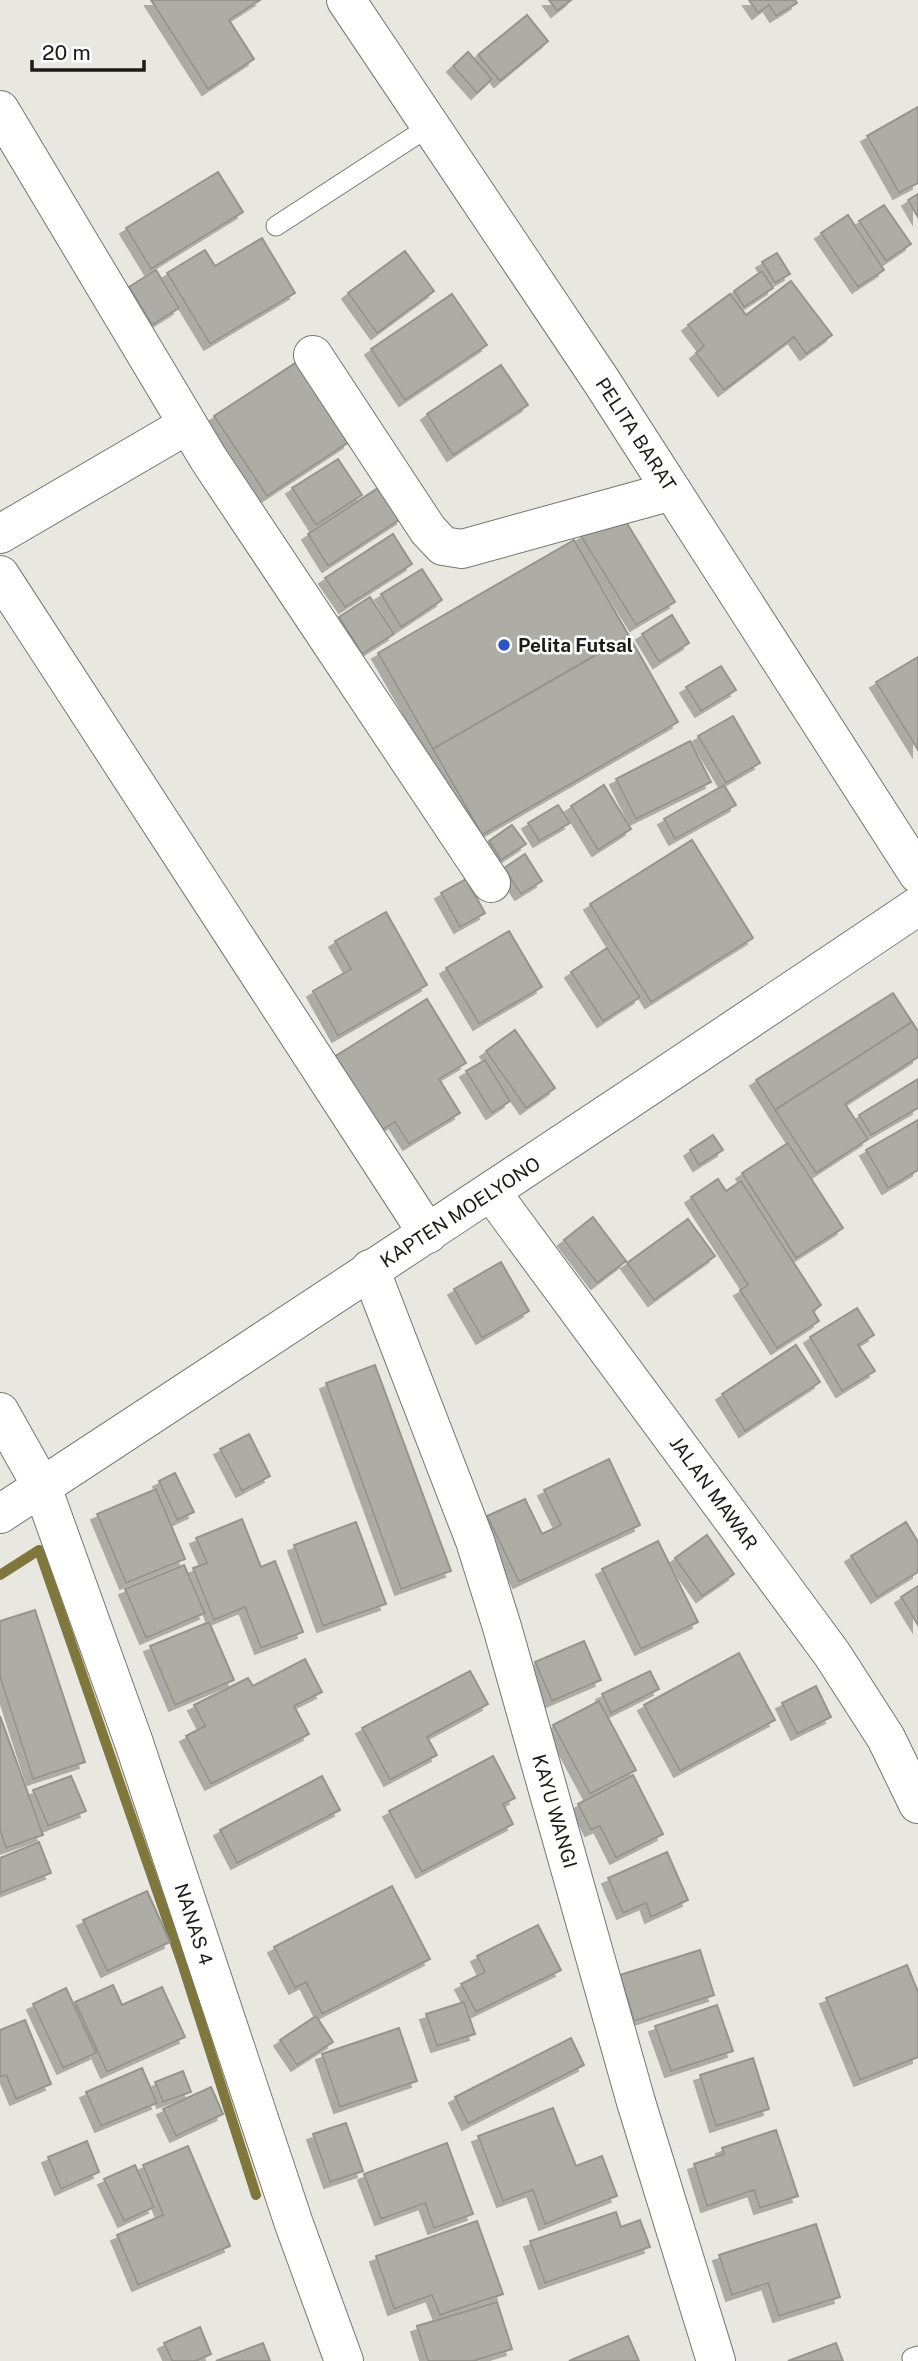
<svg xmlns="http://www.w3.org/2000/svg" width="918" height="2361" viewBox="0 0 918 2361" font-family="'Public Sans',sans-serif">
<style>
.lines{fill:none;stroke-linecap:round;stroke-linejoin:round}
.stream{stroke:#7f773c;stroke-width:10}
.building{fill:#adaca5;stroke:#95948d;stroke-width:2;filter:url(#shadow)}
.lane-casing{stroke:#77766f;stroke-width:21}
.street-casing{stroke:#77766f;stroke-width:40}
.secondary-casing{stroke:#77766f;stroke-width:40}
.lane{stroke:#fff;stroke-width:19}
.street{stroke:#fff;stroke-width:38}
.secondary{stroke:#fff;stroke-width:38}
.poi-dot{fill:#2b56c5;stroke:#fff;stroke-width:2.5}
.labels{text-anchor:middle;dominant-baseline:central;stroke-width:5;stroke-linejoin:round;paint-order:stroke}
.street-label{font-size:19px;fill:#1b1b18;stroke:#fff}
.poi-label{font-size:19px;font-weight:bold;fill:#1b1b18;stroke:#fff;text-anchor:start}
</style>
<defs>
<filter id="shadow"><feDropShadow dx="-6" dy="6" stdDeviation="0" flood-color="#0004"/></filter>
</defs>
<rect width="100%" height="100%" fill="#e9e8e0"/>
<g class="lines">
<!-- stream -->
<path class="stream" d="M0 1575 39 1550 182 1963 256 2195"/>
</g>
<!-- building -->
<g class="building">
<path d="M151 0H260L229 20 254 59 208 89Z"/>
<path d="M549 0H571L557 11Z"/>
<path d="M749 0H795L797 3 776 16 769 5 758 13Z"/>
<path d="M527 15 548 41 500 81 478 55Z"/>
<path d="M468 52 492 79 477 93 453 66Z"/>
<path d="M918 107V183L899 193 867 136Z"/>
<path d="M218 172 243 212 151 269 126 228Z"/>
<path d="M918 194V217L908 200Z"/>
<path d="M884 205 911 244 886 261 859 221Z"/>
<path d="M848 215 884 270 858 287 821 233Z"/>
<path d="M262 238 295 293 210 344 167 273 205 250 215 266Z"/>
<path d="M405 251 434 291 377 333 348 293Z"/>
<path d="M777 253 790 274 775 283 762 262Z"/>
<path d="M156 270 179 308 152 325 129 287Z"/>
<path d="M762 271 773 288 744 307 734 291Z"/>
<path d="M791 281 832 335 806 354 794 337 724 390 696 353 704 346 688 325 730 294 746 315Z"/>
<path d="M452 294 487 345 405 400 371 349Z"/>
<path d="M297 362 349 442 267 496 214 416Z"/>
<path d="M501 365 528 405 453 455 427 414Z"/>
<path d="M338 459 362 495 316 525 292 488Z"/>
<path d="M381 486 402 518 328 566 308 534Z"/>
<path d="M620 512 675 602 636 625 581 536Z"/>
<path d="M393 534 412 564 345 607 325 578Z"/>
<path d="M574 540 629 636 433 749 378 653Z"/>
<path d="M422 569 442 600 401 627 381 594Z"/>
<path d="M370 597 394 634 362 654 339 617Z"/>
<path d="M672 615 689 643 659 662 642 634Z"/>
<path d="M629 636 678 722 482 835 433 749Z"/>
<path d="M918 657V750L876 682Z"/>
<path d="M721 666 736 690 701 711 686 687Z"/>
<path d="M733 716 760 763 726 783 698 736Z"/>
<path d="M690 741 711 782 636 819 616 779Z"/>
<path d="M604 785 631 829 598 850 571 806Z"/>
<path d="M724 785 736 805 675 839 664 819Z"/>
<path d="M558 805 570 823 539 841 528 823Z"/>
<path d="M512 825 526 844 501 860 489 841Z"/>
<path d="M692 840 753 938 651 1002 590 904Z"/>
<path d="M525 854 542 881 521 894 504 868Z"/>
<path d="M466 879 485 913 460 927 441 893Z"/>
<path d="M386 912 427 985 338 1036 313 991 351 969 335 941Z"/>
<path d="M509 931 542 987 479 1024 446 968Z"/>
<path d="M607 948 640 997 603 1021 571 972Z"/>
<path d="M893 993 912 1022 775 1110 756 1080Z"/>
<path d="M427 999 466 1063 439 1079 460 1113 409 1144 395 1122 375 1134 329 1060Z"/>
<path d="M912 1022 918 1031V1057L845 1104 868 1139 816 1173 775 1110Z"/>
<path d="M515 1030 555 1088 526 1108 486 1051Z"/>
<path d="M485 1060 510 1101 492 1113 466 1071Z"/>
<path d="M918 1079V1108L871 1135 859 1115Z"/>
<path d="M918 1120V1170L888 1188 866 1150Z"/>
<path d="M713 1135 723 1150 699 1165 690 1150Z"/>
<path d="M788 1143 843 1228 796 1258 742 1173Z"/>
<path d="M718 1179 726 1191 741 1181 821 1305 813 1311 819 1321 777 1348 740 1290 748 1285 691 1197Z"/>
<path d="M593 1217 626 1261 597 1283 564 1240Z"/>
<path d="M688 1219 715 1256 654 1300 627 1263Z"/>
<path d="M501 1262 529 1311 482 1338 454 1289Z"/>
<path d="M857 1308 874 1335 858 1345 875 1371 842 1391 810 1337Z"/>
<path d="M796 1345 820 1382 745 1431 722 1394Z"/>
<path d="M375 1365 451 1571 401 1589 326 1383Z"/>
<path d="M249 1434 270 1476 242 1491 220 1449Z"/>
<path d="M609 1459 640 1525 519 1582 487 1516 525 1499 542 1534 561 1525 544 1490Z"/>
<path d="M175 1473 194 1512 177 1520 159 1481Z"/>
<path d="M156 1489 185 1559 126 1583 97 1514Z"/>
<path d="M242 1519 261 1567 275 1561 303 1632 261 1648 245 1607 214 1620 193 1568 207 1563 196 1538Z"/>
<path d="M356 1522 386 1604 323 1626 294 1545Z"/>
<path d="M906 1522 918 1542V1572L877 1597 851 1556Z"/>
<path d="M707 1535 734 1574 702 1596 675 1558Z"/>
<path d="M658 1541 698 1622 641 1649 602 1569Z"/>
<path d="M184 1565 205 1613 146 1638 125 1589Z"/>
<path d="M918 1586V1625L901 1597Z"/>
<path d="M35 1610 85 1762 33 1779 0 1677V1621Z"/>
<path d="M209 1622 234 1680 175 1705 150 1646Z"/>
<path d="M584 1641 601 1680 552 1701 535 1662Z"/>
<path d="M739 1653 775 1720 680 1771 644 1705Z"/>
<path d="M305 1659 322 1692 294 1706 309 1734 211 1784 186 1736 205 1726 194 1705 248 1678 253 1686Z"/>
<path d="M470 1671 488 1704 427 1737 437 1755 390 1780 362 1728Z"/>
<path d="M650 1671 659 1689 611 1713 602 1694Z"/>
<path d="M816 1686 831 1717 797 1734 782 1703Z"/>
<path d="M599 1701 636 1770 590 1794 553 1725Z"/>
<path d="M0 1716 43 1835 6 1848 0 1830Z"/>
<path d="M493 1756 515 1798 503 1804 513 1824 422 1872 389 1811Z"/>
<path d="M633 1775 663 1834 616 1858 600 1826 591 1830 578 1804Z"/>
<path d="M71 1776 86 1811 48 1826 33 1790Z"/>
<path d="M322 1776 340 1810 237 1863 220 1830Z"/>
<path d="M39 1842 51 1873 0 1893V1858Z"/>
<path d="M667 1852 688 1900 651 1917 646 1903 623 1913 608 1878Z"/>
<path d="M392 1886 430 1959 322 2014 306 1982 295 1988 274 1947Z"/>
<path d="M147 1891 170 1942 107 1971 83 1920Z"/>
<path d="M538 1925 561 1970 476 2012 461 1984 485 1972 477 1956Z"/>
<path d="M700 1950 714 1995 634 2021 620 1975Z"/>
<path d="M907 1965 918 1992V2057L860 2080 826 1998Z"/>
<path d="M113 1985 122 2005 162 1987 185 2037 107 2072 75 2002Z"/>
<path d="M66 1988 96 2053 63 2068 33 2004Z"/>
<path d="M464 2002 475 2034 437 2046 426 2014Z"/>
<path d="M717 2005 733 2051 671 2071 655 2026Z"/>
<path d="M316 2016 333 2042 297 2065 280 2040Z"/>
<path d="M25 2020 51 2084 16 2099 6 2075 0 2077V2030Z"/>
<path d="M399 2028 417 2081 340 2107 322 2054Z"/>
<path d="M571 2038 584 2065 468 2124 455 2097Z"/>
<path d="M753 2058 769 2109 716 2126 700 2075Z"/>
<path d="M142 2068 157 2103 101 2126 86 2092Z"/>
<path d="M183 2071 191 2092 163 2102 155 2082Z"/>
<path d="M211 2087 223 2114 176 2136 163 2109Z"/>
<path d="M553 2108 576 2166 602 2156 617 2196 545 2224 533 2190 503 2201 478 2136Z"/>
<path d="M346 2123 363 2171 330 2182 313 2134Z"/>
<path d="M776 2130 798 2196 760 2208 754 2190 707 2206 694 2164 724 2154 722 2148Z"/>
<path d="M87 2141 99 2172 61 2189 48 2157Z"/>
<path d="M447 2143 473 2214 434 2228 425 2203 381 2219 364 2174Z"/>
<path d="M188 2146 230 2246 138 2285 117 2235 163 2215 143 2165Z"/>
<path d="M135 2165 154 2207 124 2221 104 2179Z"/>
<path d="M616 2212 621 2227 640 2220 650 2247 545 2283 530 2241Z"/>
<path d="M477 2221 503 2294 440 2315 432 2295 394 2309 376 2256Z"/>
<path d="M816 2224 840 2297 779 2316 768 2283 732 2295 719 2255Z"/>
<path d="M497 2302 512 2349 473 2361H428L417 2326Z"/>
<path d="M200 2327 211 2354 196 2361H172L164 2343Z"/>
<path d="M628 2336 639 2361H569Z"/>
<path d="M263 2343 270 2361H216Z"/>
<path d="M836 2343 843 2361H788Z"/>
</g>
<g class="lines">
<!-- lane casing -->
<g class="lane-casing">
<g id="lane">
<path d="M276 226 430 126"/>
<path d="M912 2358 918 2356"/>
</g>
</g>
<!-- street casing -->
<g class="street-casing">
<g id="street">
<path d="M346 0 602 382 918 874"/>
<path d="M0 110 208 458 491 883"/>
<path d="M313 355 428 530 443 546 462 549 672 491"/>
<path d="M0 534 187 425"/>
<path d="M0 575 428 1234"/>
<path d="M492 1193 832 1654 886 1738 918 1804"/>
<path d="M370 1269 475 1541 502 1627 636 2102 716 2361"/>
<path d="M0 1412 42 1487 133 1740 294 2224 344 2361"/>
</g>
</g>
<!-- secondary casing -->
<g class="secondary-casing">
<path id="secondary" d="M0 1514C307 1313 614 1111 918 906"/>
</g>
<!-- lane -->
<use href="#lane" class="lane"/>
<!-- street -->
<use href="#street" class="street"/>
<!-- secondary -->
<use href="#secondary" class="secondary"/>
</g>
<!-- markers -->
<circle class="poi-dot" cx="504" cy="645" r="7"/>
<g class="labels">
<!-- street labels -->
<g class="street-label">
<text transform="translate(636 434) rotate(57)">PELITA BARAT</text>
<text transform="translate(460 1212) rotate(-33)">KAPTEN MOELYONO</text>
<text transform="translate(714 1493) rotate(54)">JALAN MAWAR</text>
<text transform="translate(555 1811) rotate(74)">KAYU WANGI</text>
<text transform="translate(194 1924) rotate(72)">NANAS 4</text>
</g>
<!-- poi labels -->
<g class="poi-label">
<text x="518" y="645">Pelita Futsal</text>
</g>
</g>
<!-- scale -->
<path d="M32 60v10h112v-10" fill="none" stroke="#1b1b18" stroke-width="3.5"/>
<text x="42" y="60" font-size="21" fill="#1b1b18" stroke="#ffffff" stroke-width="5" paint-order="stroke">20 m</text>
</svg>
